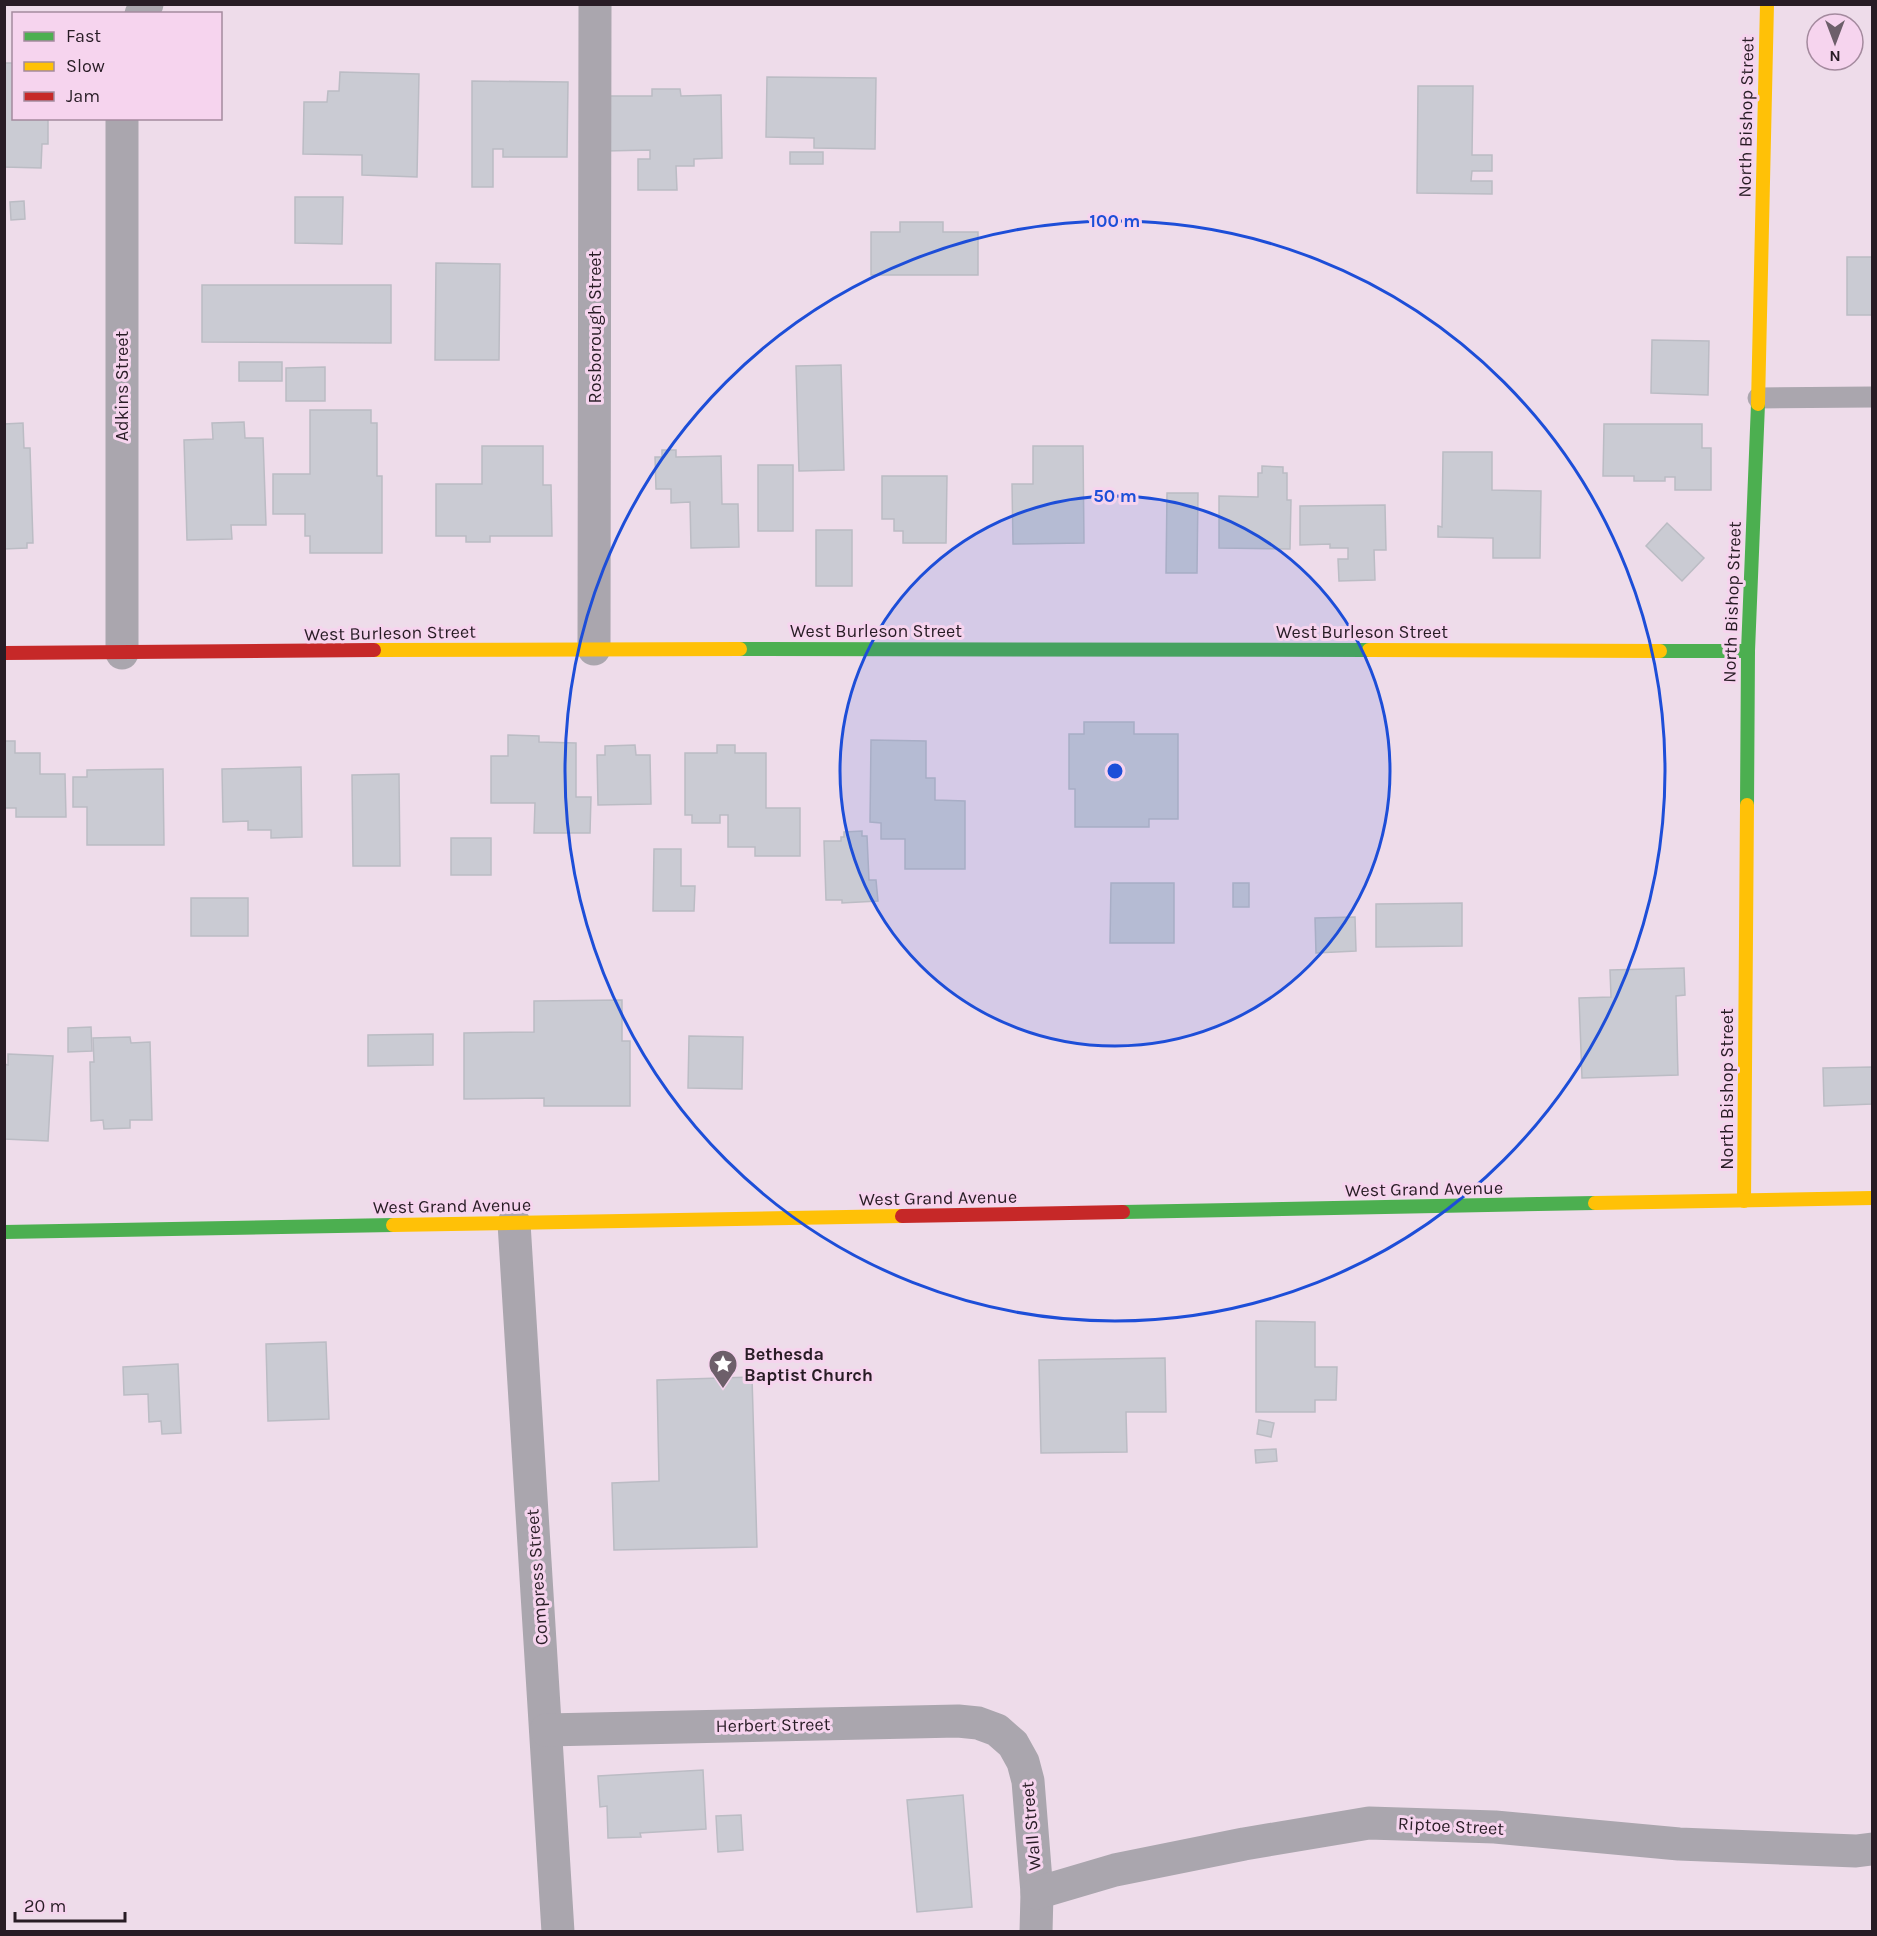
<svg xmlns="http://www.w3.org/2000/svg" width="1877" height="1936" viewBox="0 0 1877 1936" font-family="Karla,sans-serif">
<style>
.building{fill:#cacbd3;stroke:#bbbcc4;stroke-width:1.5}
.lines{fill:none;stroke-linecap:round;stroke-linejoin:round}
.lane{stroke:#aaa6ae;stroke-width:21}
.street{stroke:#aaa6ae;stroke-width:33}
.fast{stroke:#4caf50;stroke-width:14}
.slow{stroke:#ffc107;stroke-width:14}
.jam{stroke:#c62828;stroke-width:14}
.ring{fill:none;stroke:#1d4ed8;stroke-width:3}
.labels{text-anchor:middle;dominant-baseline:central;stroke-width:6;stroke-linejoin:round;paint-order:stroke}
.street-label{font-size:18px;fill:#281c25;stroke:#f6d4ee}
.poi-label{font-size:18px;font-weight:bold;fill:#281c25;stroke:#f6d4ee;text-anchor:start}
.centre{fill:#1d4ed8;stroke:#f6d4ee;stroke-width:3}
.ring-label{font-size:18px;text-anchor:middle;font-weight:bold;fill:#1d4ed8;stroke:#f6d4ee;stroke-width:6;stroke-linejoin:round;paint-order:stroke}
</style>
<rect width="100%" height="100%" fill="#eedcea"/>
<!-- building -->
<g class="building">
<path d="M4 63H14V118H48V144H42L41 168 4 167Z"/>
<path d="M340 72 419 74 417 177 362 175V155L303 154 304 102H327L328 91H339Z"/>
<path d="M767 77 876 78 875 149 814 148V138L766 137Z"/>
<path d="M472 81 568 82 567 157H503V149H493V187H472Z"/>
<path d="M1418 86H1473L1472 155H1492V171H1472L1471 181H1492V194L1417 193Z"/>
<path d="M652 89H680L681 96 721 95 722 158 694 159V166H676L677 190H638V159H650V150L606 151 605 96H652Z"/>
<rect x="790" y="152" width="33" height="12"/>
<path d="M295 197H343L342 244 295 243Z"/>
<path d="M24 201 25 219 11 220 10 202Z"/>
<path d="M900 222H943V232H978V275H871V232H900Z"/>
<rect x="1847" y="257" width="25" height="58"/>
<path d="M436 263 500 264 499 360H435Z"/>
<path d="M202 285H391V343L202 342Z"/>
<path d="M1652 340 1709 341 1708 395 1651 393Z"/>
<rect x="239" y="362" width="43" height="19"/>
<path d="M841 365 844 470 799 471 796 366Z"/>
<path d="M325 367V401H286V368Z"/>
<path d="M310 410H371V423H377V476H382V553H310V536H305V514H273V474H310Z"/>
<path d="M244 422 245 438H263L266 525H231L232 539 187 540 184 440 213 439 212 423Z"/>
<path d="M23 423 24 448H30L33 543H27V548L4 549V424Z"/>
<path d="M1604 424H1702V448H1711V490H1675V477H1665V481H1634V476H1603Z"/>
<path d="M482 446H543V485H551L552 536H490V542H466V536H436V484H482Z"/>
<path d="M1033 446H1083L1084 543 1013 544 1012 484H1033Z"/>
<path d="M662 450H676V457L721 456 722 504H738L739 547 691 548 690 502 671 503V489H656L655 457H662Z"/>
<path d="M1443 452H1492V490L1541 491 1540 558H1493V538L1438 537V526L1442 527Z"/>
<rect x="758" y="465" width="35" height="66"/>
<path d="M1262 466 1283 467V473H1287V500H1291L1290 549 1219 548V496L1258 497V473H1262Z"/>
<path d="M882 476H947L946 543H903V531H894V519H882Z"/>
<path d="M1167 493H1198L1197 573H1166Z"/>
<path d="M1385 505 1386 550H1374L1375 580 1339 581 1338 559H1348V548H1330V544L1300 545V506Z"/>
<path d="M1667 523 1704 558 1682 581 1646 546Z"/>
<rect x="816" y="530" width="36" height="56"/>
<path d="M1084 722H1134V734H1178V819H1149V827H1075V789H1069V734H1084Z"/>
<path d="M508 735 539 736V742L576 743V797H591L590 833H534L535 803H491V756H508Z"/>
<path d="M871 740 926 741V778H935V800L965 801V869H905V839H881V823L870 822Z"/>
<path d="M4 741H15V753H40V774H65L66 817H16V808H4Z"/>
<path d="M635 745 636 755H650L651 804 598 805 597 755H605V746Z"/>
<path d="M717 745H735V753H766V808H800V856H755V847H728V815H720V823H692V815H685V753H717Z"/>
<path d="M301 767 302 837 271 838V830H248V821L223 822 222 769Z"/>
<path d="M163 769 164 845H87V807H73V777H87V770Z"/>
<path d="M399 774 400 866H353L352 775Z"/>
<path d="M862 831V836H867L869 880H876L878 901 842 903V900H826L824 841H841V837H844V832Z"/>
<rect x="451" y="838" width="40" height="37"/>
<path d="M654 849H681V886H695L694 911H653Z"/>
<path d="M1111 883H1174V943H1110Z"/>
<rect x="1233" y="883" width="16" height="24"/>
<rect x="191" y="898" width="57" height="38"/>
<path d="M1462 903V946L1376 947V904Z"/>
<path d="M1355 917 1356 951 1316 953 1315 918Z"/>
<path d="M1684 968 1685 995 1676 996 1678 1075 1582 1078 1579 998 1611 997 1610 970Z"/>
<path d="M622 1000V1041H630V1106H544V1098L464 1099V1033L534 1032V1001Z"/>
<path d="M91 1027 92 1051 68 1052V1028Z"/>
<path d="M433 1034V1065L368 1066V1035Z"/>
<path d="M689 1036 743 1037 742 1089 688 1088Z"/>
<path d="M130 1037 131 1043 150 1042 152 1120H130V1128L104 1129 103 1120 91 1121 90 1062H94L93 1038Z"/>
<path d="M8 1054 53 1056 48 1141 4 1139V1064L8 1065Z"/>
<path d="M1872 1067V1104L1824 1106 1823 1068Z"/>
<path d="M1256 1321 1315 1322V1367H1337L1336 1400H1315V1412H1256Z"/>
<path d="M326 1342 329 1419 268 1421 266 1344Z"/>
<path d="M1165 1358 1166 1412H1126L1127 1452 1041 1453 1039 1360Z"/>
<path d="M178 1364 181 1433 162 1434 161 1421 149 1422 148 1394 124 1395 123 1367Z"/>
<path d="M752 1377 757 1547 614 1550 612 1483 659 1481 657 1380Z"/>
<path d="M1259 1420 1274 1423 1271 1437 1257 1434Z"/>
<path d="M1276 1449 1277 1461 1256 1463 1255 1450Z"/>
<path d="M703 1770 706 1829 640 1833 641 1837 608 1838 607 1806 600 1807 598 1776Z"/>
<path d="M963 1795 972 1907 917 1912 907 1800Z"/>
<path d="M741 1815 743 1850 718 1852 716 1816Z"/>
</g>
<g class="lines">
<!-- lane -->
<path class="lane" d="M1758 398 1872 397"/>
<!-- street -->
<g class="street">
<path d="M141 14 147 4"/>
<path d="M122 118V653"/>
<path d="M594 649 595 4"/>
<path d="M514 1223 558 1932"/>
<path d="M546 1730 958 1721 978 1723 997 1730 1013 1744 1023 1762 1028 1781 1037 1893 1036 1932"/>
<path d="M1037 1893 1115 1870 1244 1844 1369 1823 1495 1827 1679 1844 1856 1851 1872 1849"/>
</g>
<!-- fast -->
<g class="fast">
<path d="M740 649 1369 650"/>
<path d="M1660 651H1748"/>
<path d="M1747 805 1748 651 1758 404"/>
<path d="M1123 1212 1595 1203"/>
<path d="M4 1232 393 1225"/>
</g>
<!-- slow -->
<g class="slow">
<path d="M1758 404 1767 4"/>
<path d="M374 650 740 649"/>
<path d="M1369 650 1660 651"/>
<path d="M1744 1201 1747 805"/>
<path d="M1595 1203 1872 1198"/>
<path d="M393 1225 902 1216"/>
</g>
<!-- jam -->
<g class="jam">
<path d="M4 653 374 650"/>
<path d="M902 1216 1123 1212"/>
</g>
</g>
<!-- distance rings -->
<circle cx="1115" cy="771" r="275" fill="#1d4ed8" fill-opacity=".12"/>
<g class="ring">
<circle cx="1115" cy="771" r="275"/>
<circle cx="1115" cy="771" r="550"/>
</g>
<!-- icons -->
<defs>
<g id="sight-pin" transform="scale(1.5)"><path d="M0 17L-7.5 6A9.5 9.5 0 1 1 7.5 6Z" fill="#6d5f6a" stroke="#f6d4ee"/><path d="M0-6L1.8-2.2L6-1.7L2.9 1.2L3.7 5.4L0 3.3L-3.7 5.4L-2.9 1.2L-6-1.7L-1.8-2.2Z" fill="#fff"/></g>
</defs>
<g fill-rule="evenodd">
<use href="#sight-pin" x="723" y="1364"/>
</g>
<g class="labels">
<!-- street labels -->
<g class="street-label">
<text transform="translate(1746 117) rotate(-89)">North Bishop Street</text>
<text transform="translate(595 327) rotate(-90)">Rosborough Street</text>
<text transform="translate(122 386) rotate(-90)">Adkins Street</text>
<text transform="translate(1732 602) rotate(-88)">North Bishop Street</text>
<text x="876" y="631">West Burleson Street</text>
<text x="1362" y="632">West Burleson Street</text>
<text transform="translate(390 633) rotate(-1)">West Burleson Street</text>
<text transform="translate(1727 1089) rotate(-90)">North Bishop Street</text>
<text transform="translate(1424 1189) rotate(-1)">West Grand Avenue</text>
<text transform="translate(938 1198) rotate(-1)">West Grand Avenue</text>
<text transform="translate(452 1206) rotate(-1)">West Grand Avenue</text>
<text transform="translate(537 1577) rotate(-94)">Compress Street</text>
<text transform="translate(773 1725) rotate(-1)">Herbert Street</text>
<text transform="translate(1031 1826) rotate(-95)">Wall Street</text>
<text transform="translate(1451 1826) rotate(3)">Riptoe Street</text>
</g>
<!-- poi labels -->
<g class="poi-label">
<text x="744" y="1354">Bethesda<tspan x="744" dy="21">Baptist Church</tspan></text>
</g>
</g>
<circle cx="1115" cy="771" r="9" class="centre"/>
<g class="ring-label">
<text x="1115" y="227">100 m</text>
<text x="1115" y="502">50 m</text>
</g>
<!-- border -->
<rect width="1877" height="1936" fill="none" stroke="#281c25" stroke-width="12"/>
<!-- legend -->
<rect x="12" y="12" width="210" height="108" fill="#f6d4ee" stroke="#a48a9e" stroke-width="1.5"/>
<rect x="24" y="32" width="30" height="9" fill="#4caf50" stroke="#a48a9e" stroke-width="1.5"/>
<text x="66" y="42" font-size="18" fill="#281c25">Fast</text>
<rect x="24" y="62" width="30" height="9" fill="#ffc107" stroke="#a48a9e" stroke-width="1.5"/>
<text x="66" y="72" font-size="18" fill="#281c25">Slow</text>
<rect x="24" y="92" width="30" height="9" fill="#c62828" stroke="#a48a9e" stroke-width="1.5"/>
<text x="66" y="102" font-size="18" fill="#281c25">Jam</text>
<!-- north arrow -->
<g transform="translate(1835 42) rotate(180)"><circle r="28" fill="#f6d4ee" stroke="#a48a9e" stroke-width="1.5"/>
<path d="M0-4.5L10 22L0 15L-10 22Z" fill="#6d5f6a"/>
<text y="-9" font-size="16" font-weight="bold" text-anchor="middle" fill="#281c25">N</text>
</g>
<!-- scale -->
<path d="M15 1912v9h110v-9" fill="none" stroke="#281c25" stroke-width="3"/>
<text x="24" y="1912" font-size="18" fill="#281c25" stroke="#f6d4ee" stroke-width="4.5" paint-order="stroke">20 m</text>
</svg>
